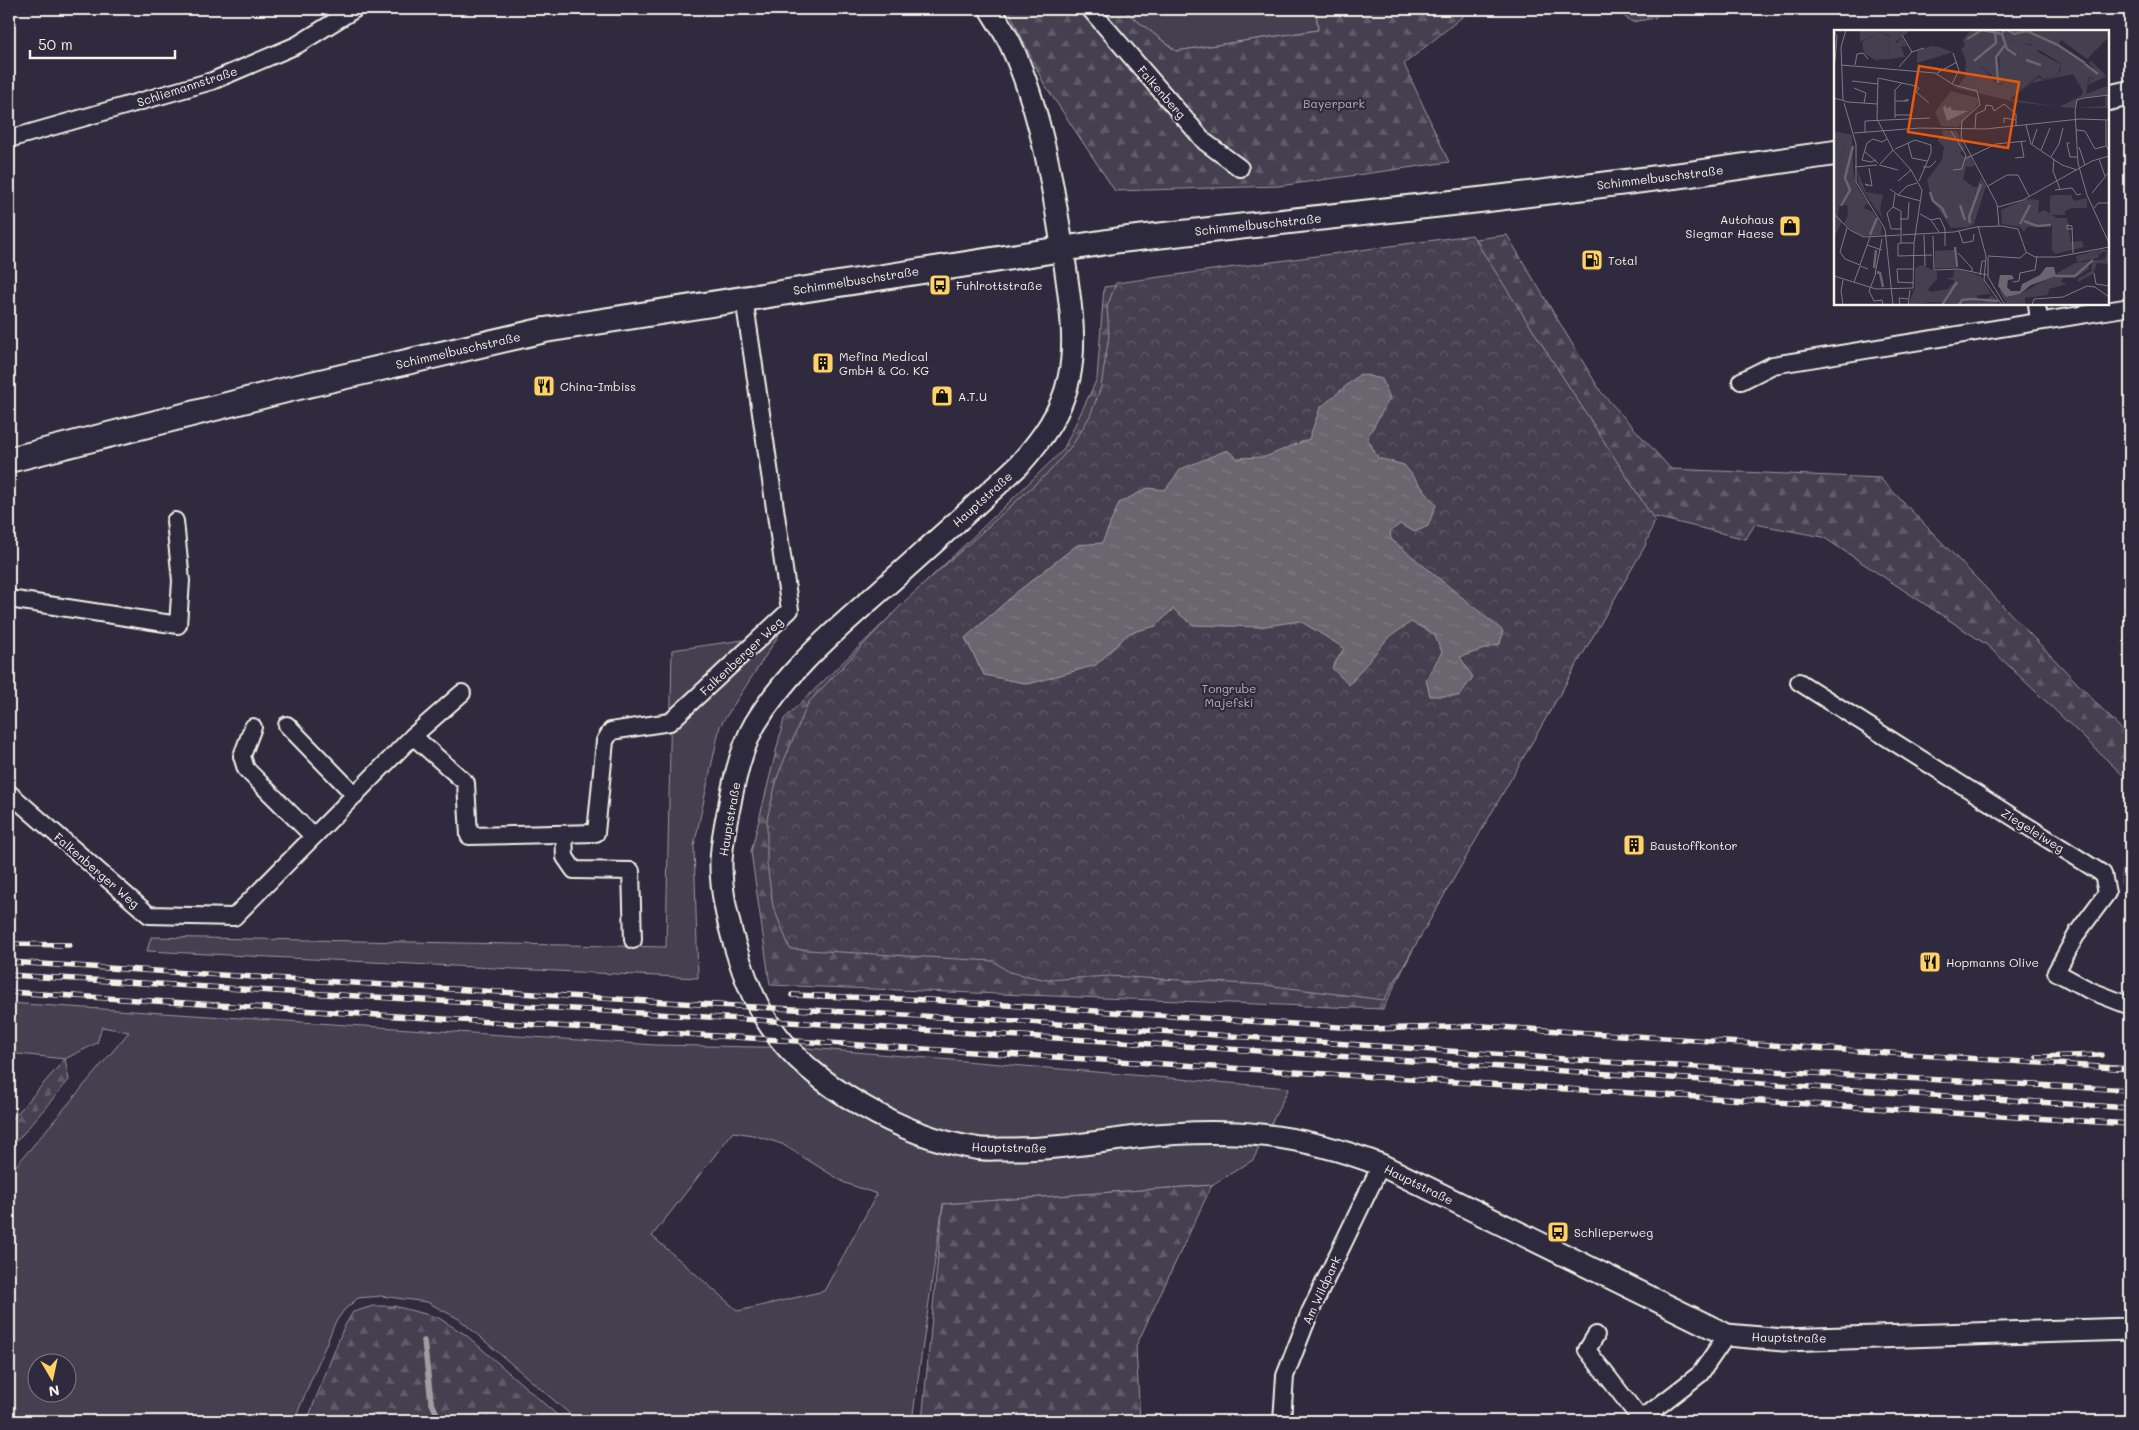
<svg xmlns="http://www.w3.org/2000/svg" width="2139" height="1430" viewBox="0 0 2139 1430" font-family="Mali,sans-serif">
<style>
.green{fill:#454050;stroke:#9c989c;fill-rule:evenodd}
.forest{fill:url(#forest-firs);stroke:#9c989c}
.park{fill:url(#park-crowns);stroke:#9c989c}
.water{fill:url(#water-ripples);stroke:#a19ea0}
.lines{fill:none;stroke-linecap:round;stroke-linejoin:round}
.stream{stroke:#a19ea0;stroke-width:5.5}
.minor-casing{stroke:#f4f1e8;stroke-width:20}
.tertiary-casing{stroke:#f4f1e8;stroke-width:25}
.secondary-casing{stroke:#f4f1e8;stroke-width:28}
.minor{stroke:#2f2a3d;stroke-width:16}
.tertiary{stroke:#2f2a3d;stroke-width:21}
.secondary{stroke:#2f2a3d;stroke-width:24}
.rail-casing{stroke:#f4f1e8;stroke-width:5.5}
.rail{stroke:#2f2a3d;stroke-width:4;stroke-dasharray:11;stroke-linecap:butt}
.labels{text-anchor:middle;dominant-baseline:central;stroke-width:4.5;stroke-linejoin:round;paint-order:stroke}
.street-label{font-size:12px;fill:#f4f1e8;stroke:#2f2a3d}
.park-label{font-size:12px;fill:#b7b3b3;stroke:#2f2a3d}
.poi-label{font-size:12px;fill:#f4f1e8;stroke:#2f2a3d;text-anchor:start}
.inset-river{fill:none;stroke:#6a6670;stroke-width:2.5}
.inset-road{fill:none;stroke:#7e7a81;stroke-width:1}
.view{fill:#e8590c;fill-opacity:0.15;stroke:#e8590c;stroke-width:2.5}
.inset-edge{fill:none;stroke:#f4f1e8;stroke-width:2.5}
</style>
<defs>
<pattern id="forest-firs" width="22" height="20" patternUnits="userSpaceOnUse" patternTransform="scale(1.25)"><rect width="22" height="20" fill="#454050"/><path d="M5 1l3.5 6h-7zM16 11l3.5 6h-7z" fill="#605c69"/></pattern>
<pattern id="park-crowns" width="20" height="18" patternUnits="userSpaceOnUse" patternTransform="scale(1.25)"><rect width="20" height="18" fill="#454050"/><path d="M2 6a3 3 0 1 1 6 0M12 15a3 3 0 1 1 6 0" fill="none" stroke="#605c69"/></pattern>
<pattern id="water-ripples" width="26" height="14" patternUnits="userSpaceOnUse" patternTransform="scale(1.25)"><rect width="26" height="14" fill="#6a6670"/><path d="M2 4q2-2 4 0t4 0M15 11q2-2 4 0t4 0" fill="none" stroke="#807c84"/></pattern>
</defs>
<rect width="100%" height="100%" fill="#2f2a3d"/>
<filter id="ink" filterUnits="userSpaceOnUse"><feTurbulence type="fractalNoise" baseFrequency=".02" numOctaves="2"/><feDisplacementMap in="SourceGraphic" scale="10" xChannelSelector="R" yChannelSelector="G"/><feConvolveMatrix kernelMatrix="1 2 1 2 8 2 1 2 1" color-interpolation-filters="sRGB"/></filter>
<g filter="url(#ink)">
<!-- green -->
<g class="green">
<path d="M1122 9H1316L1318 30 1176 51Z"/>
<path d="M779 635 720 726 694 846 698 978 147 951 151 937 666 947 672 650Z"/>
<path d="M9 1003 656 1045 807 1048 1289 1088 1253 1160 1212 1185 943 1204 912 1421H578L459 1319 427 1302 381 1296 358 1298 344 1310 335 1323 294 1421H9V1174L129 1032 102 1027 97 1043 65 1059 9 1053ZM733 1132 753 1135 782 1144 845 1183 877 1194 824 1291 738 1311 652 1236ZM38 1362H68V1392H38Z"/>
</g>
<!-- forest -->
<g class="forest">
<path d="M1008 9H1122L1176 51 1318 30 1316 9H1472L1404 64 1449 162 1279 186 1115 191 1043 82Z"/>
<path d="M1507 235 1601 392 1671 469 1880 478 2130 738V782L1987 645 1823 537 1755 524 1746 539 1655 517 1465 847 1383 1009 770 985 751 852 784 719 1063 450 1097 379 1104 287Z"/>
<path d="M2130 819V882L2121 883Z"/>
<path d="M65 1059 69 1080 9 1150V1123Z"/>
<path d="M1212 1185 1136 1346 1140 1421H922L943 1204Z"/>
<path d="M373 1306H394L437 1317 466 1335 564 1421H307L343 1329 353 1312Z"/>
</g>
<!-- park -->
<g class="park">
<path d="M1614 9H1661L1655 18 1632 22Z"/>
<path d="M1472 235 1655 521 1645 546 1384 1000 1266 985 1109 976 1047 980 1009 972 993 961 790 949 773 906 767 864V819L778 775 808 703 905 601 1051 470 1073 444 1090 416 1101 387 1109 335 1107 307 1116 283Z"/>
</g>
<!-- water -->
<path class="water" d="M1360 374 1382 379 1390 398 1367 438 1378 458 1404 465 1436 505 1428 526 1415 532 1400 524 1390 532 1391 539 1503 631 1500 644 1460 657 1473 677 1459 696H1430L1426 680 1442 652 1434 634 1411 622 1388 638 1349 685 1332 668 1344 648 1300 621 1259 627 1193 625 1173 609 1156 626 1129 633 1096 665 1029 684 984 675 965 638 1017 592 1077 545 1102 543 1119 503 1148 488 1165 490 1181 469 1227 450 1237 458 1265 457 1309 439 1320 408Z"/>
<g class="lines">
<!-- stream -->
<path class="stream" d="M424 1341 431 1401 440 1421"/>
<!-- minor casing -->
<g class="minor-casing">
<g id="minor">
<path d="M1090 9 1205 142 1240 168"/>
<path d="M9 139 212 81 297 45 355 9"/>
<path d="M2037 304 2039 321"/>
<path d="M1741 381 1773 365 2130 307"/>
<path d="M9 599 178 625 181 581 175 521"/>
<path d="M1799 682 2103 874 2107 893 2078 932 2056 972 2089 990 2130 1006"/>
<path d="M287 725 355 795"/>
<path d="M253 727 242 756 246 769 313 836"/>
<path d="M413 736 462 693"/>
<path d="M9 793 149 915 234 917 413 736 466 783 469 836 596 833 605 741 611 731 670 722 790 610 744 298"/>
<path d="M564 834 565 857 574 870 631 871 633 940"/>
<path d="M1596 1335 1587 1350 1642 1421"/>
<path d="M1282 1421 1285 1376 1310 1312 1381 1165"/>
<path d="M1639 1421 1700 1374 1727 1335"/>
</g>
</g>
<!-- tertiary casing -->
<g class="tertiary-casing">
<path id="tertiary" d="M990 9C997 21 1005 32 1011 45 1042 113 1054 191 1065 265 1070 301 1077 342 1069 378 1062 412 1042 439 1019 465 973 508 926 550 879 592 834 632 786 672 755 724 741 748 734 780 729 808 725 825 722 843 721 861 720 908 744 989 771 1027 812 1086 904 1137 975 1148 984 1150 993 1149 1002 1149 1048 1150 1091 1143 1136 1137 1226 1127 1296 1132 1381 1165L1727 1335 1783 1340 2130 1329"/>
</g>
<!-- secondary casing -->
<g class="secondary-casing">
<g id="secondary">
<path d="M2108 98 2130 93"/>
<path d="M9 460 290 389 545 330 1120 240 1488 199 1690 174 1835 153"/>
</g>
</g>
<!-- minor -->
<use href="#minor" class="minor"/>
<!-- tertiary -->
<use href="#tertiary" class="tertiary"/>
<!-- secondary -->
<use href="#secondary" class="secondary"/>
<!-- rail casing -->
<g class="rail-casing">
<g id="rail">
<path d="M9 944 69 945"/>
<path d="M9 962 698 1004 1014 1021 1621 1063 2130 1090"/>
<path d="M9 975 1121 1042 2130 1108"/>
<path d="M9 992 2130 1124"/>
<path d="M792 995 929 1000 1369 1029 1484 1026 2130 1069"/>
<path d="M2037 1057 2101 1055"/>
</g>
</g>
<!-- rail -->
<use href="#rail" class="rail"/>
</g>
</g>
<!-- icons -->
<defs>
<g id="shop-square" transform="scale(1.125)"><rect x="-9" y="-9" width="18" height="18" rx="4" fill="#ffd166" stroke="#2f2a3d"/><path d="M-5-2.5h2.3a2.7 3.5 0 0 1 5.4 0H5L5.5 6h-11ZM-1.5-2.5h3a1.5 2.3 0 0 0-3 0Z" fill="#111"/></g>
<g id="fuel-square" transform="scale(1.125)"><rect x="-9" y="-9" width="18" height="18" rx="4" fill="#ffd166" stroke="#2f2a3d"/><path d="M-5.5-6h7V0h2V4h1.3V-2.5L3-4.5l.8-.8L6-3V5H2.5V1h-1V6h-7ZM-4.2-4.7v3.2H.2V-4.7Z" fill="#111"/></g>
<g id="bus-square" transform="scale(1.125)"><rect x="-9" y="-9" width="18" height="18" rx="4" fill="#ffd166" stroke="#2f2a3d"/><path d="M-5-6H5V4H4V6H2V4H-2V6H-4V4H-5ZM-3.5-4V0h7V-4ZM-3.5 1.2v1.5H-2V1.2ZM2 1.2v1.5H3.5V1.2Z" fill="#111"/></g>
<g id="building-square" transform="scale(1.125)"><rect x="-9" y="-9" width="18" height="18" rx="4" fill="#ffd166" stroke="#2f2a3d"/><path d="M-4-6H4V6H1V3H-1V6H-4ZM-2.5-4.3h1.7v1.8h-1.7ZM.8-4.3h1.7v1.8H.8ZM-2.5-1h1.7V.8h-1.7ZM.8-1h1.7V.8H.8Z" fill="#111"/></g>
<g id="restaurant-square" transform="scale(1.125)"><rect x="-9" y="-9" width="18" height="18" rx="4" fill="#ffd166" stroke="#2f2a3d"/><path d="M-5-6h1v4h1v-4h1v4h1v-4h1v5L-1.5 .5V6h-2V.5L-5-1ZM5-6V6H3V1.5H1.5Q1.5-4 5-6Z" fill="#111"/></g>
</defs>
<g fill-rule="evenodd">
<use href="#shop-square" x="1790" y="226"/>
<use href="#fuel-square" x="1592" y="260"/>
<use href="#bus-square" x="940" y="285"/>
<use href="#building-square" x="823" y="363"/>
<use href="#restaurant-square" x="544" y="386"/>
<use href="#shop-square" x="942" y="396"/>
<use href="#building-square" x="1634" y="845"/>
<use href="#restaurant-square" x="1930" y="962"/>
<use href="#bus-square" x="1558" y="1232"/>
</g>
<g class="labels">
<!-- street labels -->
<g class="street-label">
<text transform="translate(187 86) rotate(-18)">Schliemannstraße</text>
<text transform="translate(1162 92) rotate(49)">Falkenberg</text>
<text transform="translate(1660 177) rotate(-7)">Schimmelbuschstraße</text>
<text transform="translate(1258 224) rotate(-6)">Schimmelbuschstraße</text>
<text transform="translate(856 280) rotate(-9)">Schimmelbuschstraße</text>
<text transform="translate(458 350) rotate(-13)">Schimmelbuschstraße</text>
<text transform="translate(982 499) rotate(-42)">Hauptstraße</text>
<text transform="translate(741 656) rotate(-43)">Falkenberger Weg</text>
<text transform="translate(729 819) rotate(-80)">Hauptstraße</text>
<text transform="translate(2033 830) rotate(32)">Ziegeleiweg</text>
<text transform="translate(97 870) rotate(41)">Falkenberger Weg</text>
<text transform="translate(1009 1147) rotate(1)">Hauptstraße</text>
<text transform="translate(1419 1184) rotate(26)">Hauptstraße</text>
<text transform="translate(1321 1290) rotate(-65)">Am Wildpark</text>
<text transform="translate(1789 1337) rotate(1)">Hauptstraße</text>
</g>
<!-- park labels -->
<g class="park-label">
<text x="1334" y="103">Bayerpark</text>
<text x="1229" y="688">Tongrube<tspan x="1229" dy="14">Majefski</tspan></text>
</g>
<!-- poi labels -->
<g class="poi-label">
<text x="1774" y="219" text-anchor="end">Autohaus<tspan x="1774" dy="14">Siegmar Haese</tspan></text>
<text x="1608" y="260">Total</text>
<text x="956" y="285">Fuhlrottstraße</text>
<text x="839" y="356">Mefina Medical<tspan x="839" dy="14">GmbH &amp; Co. KG</tspan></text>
<text x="560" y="386">China-Imbiss</text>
<text x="958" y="396">A.T.U</text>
<text x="1650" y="845">Baustoffkontor</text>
<text x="1946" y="962">Hopmanns Olive</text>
<text x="1574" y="1232">Schlieperweg</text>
</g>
</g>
<!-- overview -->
<g transform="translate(1834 30)">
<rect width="275" height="275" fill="#2f2a3d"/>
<path d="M214 0H275V7L253 29ZM68 7 73 16 67 17 71 27 55 29 54 10 58 8 63 13ZM182 11 205 18 204 22 226 34V38L222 46 209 49 205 45 176 69 225 77 182 72 122 58 126 54 139 55 147 36 162 53 168 55 173 46 166 43 165 23 168 12 172 15ZM97 16 105 17 119 22 83 33V21ZM257 31 273 46 254 55 256 46 258 50 264 43 255 33ZM11 104 13 107 5 133 8 136 6 144 19 161 18 138 23 157 36 176 32 174 30 178 39 182 48 197 47 205 28 206 19 201 10 193 14 185 13 175H5L0 181V122L4 110ZM113 107H120L126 118 118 124H115ZM119 147 125 155 118 169 113 163ZM129 149 142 159 140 173 135 171ZM221 165H237L240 171 253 168V178H238L231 181V185H216V166ZM120 220 121 238H101V221ZM260 221H264V228L243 232 242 226Z" fill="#454050"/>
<path d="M26 0H77L60 13 55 5 47 2 26 12ZM137 0H163L167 3 170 0 219 1 228 8 225 15 266 43 261 50 255 46 252 64 273 56 275 78H242L271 76V65L245 68 240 78 225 77 248 65 249 61 239 44 198 53 179 68 204 47 210 50 222 46 227 39 226 33 196 14 177 12 180 17 177 20 169 12 164 29 166 42 173 46 167 54 147 36 139 55 126 54 131 47 132 31 127 19 131 16 129 10ZM108 100 123 101 131 119 126 123 130 127 135 125 141 136 132 137 129 149 135 171 140 173 142 160 138 157H143L147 148 152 156 140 194 134 197 117 198 98 169 93 150 108 130 110 117 103 110 109 105ZM113 107H120L126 118 118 124ZM119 147 125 155 118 168 113 163ZM0 101 18 105 20 161 12 158 6 144 8 136 5 133 13 107 11 104 4 110 0 122ZM23 140 32 162 49 165 46 179 49 189 25 155ZM192 169 205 170 204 183 211 180 222 188H233L237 212 248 211 250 217 221 224 218 220V195L193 197 190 202 186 197 168 194 167 180ZM269 219 275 221V243L274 234 263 233 259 244 244 252 243 249 257 241 258 232 254 233 251 236 256 238 241 248H229L227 252 233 254 215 259 214 265 191 268V275H173L165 260 170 261 172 267 186 264 241 233 271 229 273 222H268L264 227 265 221H260ZM88 235 103 242V249L94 259 96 262 114 259 121 251 112 248H119L120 240H127L147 246 157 264 144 265 142 270 149 272 158 265 165 272 160 275 98 272 74 275 81 258V238Z" fill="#454050" fill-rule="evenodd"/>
<path d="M47 2 58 8 54 11 55 29 41 30 30 23 28 12Z" fill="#454050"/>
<path d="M117 61 144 68V74L124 97 107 96 101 82ZM11 162 15 163 5 177 4 186 8 191 0 208V171Z" fill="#454050"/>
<path d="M111 75 113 79 116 76 118 80 134 81 113 91 109 78ZM212 237H220L222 246 197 255 186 264 172 267 164 256 166 245H178L180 249 174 250 173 257 177 261H186L188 254 206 245Z" fill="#6a6670"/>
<path class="inset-river" d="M148 0 168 4 170 0M174 0 180 4 193 1 224 15 251 33M168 4 173 19 182 25M133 9 148 0M192 30 207 35M140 31 162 13 161 2M251 34 264 44M164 53 162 27 171 15M96 162 99 171 108 178 113 188M126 175 131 190M7 176 16 160 11 148 19 116M190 191 203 196 217 195M136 193 135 187 147 154M186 194 196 175M36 205 43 188M121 217 123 237M40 238 42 220M43 242 46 243 49 257M221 246H241L259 230M108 275 123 252M125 275 128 270 138 269 164 271"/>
<path class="inset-road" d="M0 1 3 6 1 32M68 5 78 22M7 35 101 43 120 55 143 61 146 75 128 91 127 107 163 174 165 196M21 35 23 24 29 23 34 29M65 37 78 22 90 18M103 43 123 32M18 51 44 54M118 54 125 40 119 23M20 58 32 63 30 73M0 68 14 72 43 74M250 68 275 65M250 68 243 70 241 81 244 133 253 165 275 213M9 70 7 17 12 0M61 71H74V69L70 71M10 73 22 114V152L51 199 59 275M61 85H76L77 88M61 88V60L68 53M272 90V116L275 121M170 93V88L182 90M192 95 197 114 228 135 243 140M141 99 142 84 151 80 152 75 158 76 160 81 170 74 182 84V96M242 100 251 101 261 119 272 116M117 101 132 125 128 139 119 140M31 102V91L96 88M20 103 86 98 151 99 246 89 275 90M74 113 78 128 93 131M236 113H233L236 127H243M198 114 203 99M245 117 251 135M61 119 81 110 97 115V123L85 151M207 120 216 98M30 121 44 133M217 127 225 114 229 98M181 128 190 127 187 111M131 129 162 114 192 111M220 129 219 141 226 159M265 129 271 146M42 130 37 132 28 130 33 113 39 109 48 112 53 109M46 134 59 120M45 135 64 140M21 137 43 135M89 137H96L102 131M64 151 77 140M34 156 31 154 38 156 35 138M154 156 173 145H184L195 166M56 159 64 165 87 171M221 160 238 158 243 165 247 164M258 163 275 142M61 164 59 177 67 181V204M64 165 73 156 83 153M59 177 53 183 57 199H68M164 177 189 170 258 131 275 126M260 178 264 173H275M0 184 16 200 30 207 120 202 142 197 168 196 184 199 192 222 201 227H223L275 217M86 184 97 190 105 202M66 189H74L75 172M97 190 106 188 111 199V216M144 196 152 226 150 250 168 275M13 198 6 222 11 229 26 235 36 207M238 199H233V195L238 196 239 223M125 201 129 213 139 211 140 204M90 205 91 236M67 206V213H80M99 206 100 240 125 239 153 245M67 213 64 214V226L98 225M33 215 48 220M124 223 138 238V242M154 226 186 228 193 222M154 227V247L171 275M42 243 35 261 40 271 48 270 49 275M260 243 262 254 275 256M41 244 48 209M146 245 148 231H151M0 246 42 259 79 258 80 213 88 160 77 140 59 120 43 89 44 48 82 56 85 58 82 62 95 73M9 250 7 261 9 275M20 252 26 236 34 239M64 252 80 253M179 252 185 251 186 243 201 240 203 226M64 253 63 239H80M74 275H66L65 268 74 269M74 275 76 260M198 275 200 269 229 267 253 256 261 257 275 267"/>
<path class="view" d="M85 36 185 52 174 118 74 102Z"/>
<rect width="275" height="275" class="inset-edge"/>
</g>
<!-- margin -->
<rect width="2139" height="1430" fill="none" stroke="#2f2a3d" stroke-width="30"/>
<rect x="15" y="15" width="2109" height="1400" fill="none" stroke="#f4f1e8" stroke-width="2" filter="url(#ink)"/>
<!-- north arrow -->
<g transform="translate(52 1378) rotate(171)"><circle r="24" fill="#2f2a3d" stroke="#7e7a81"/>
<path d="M0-4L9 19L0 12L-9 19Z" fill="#ffd166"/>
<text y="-8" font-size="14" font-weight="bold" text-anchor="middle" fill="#f4f1e8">N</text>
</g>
<!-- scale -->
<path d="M30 50v8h145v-8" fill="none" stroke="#f4f1e8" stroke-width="2.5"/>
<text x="38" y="50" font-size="15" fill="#f4f1e8" stroke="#2f2a3d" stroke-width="4" paint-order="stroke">50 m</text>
</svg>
